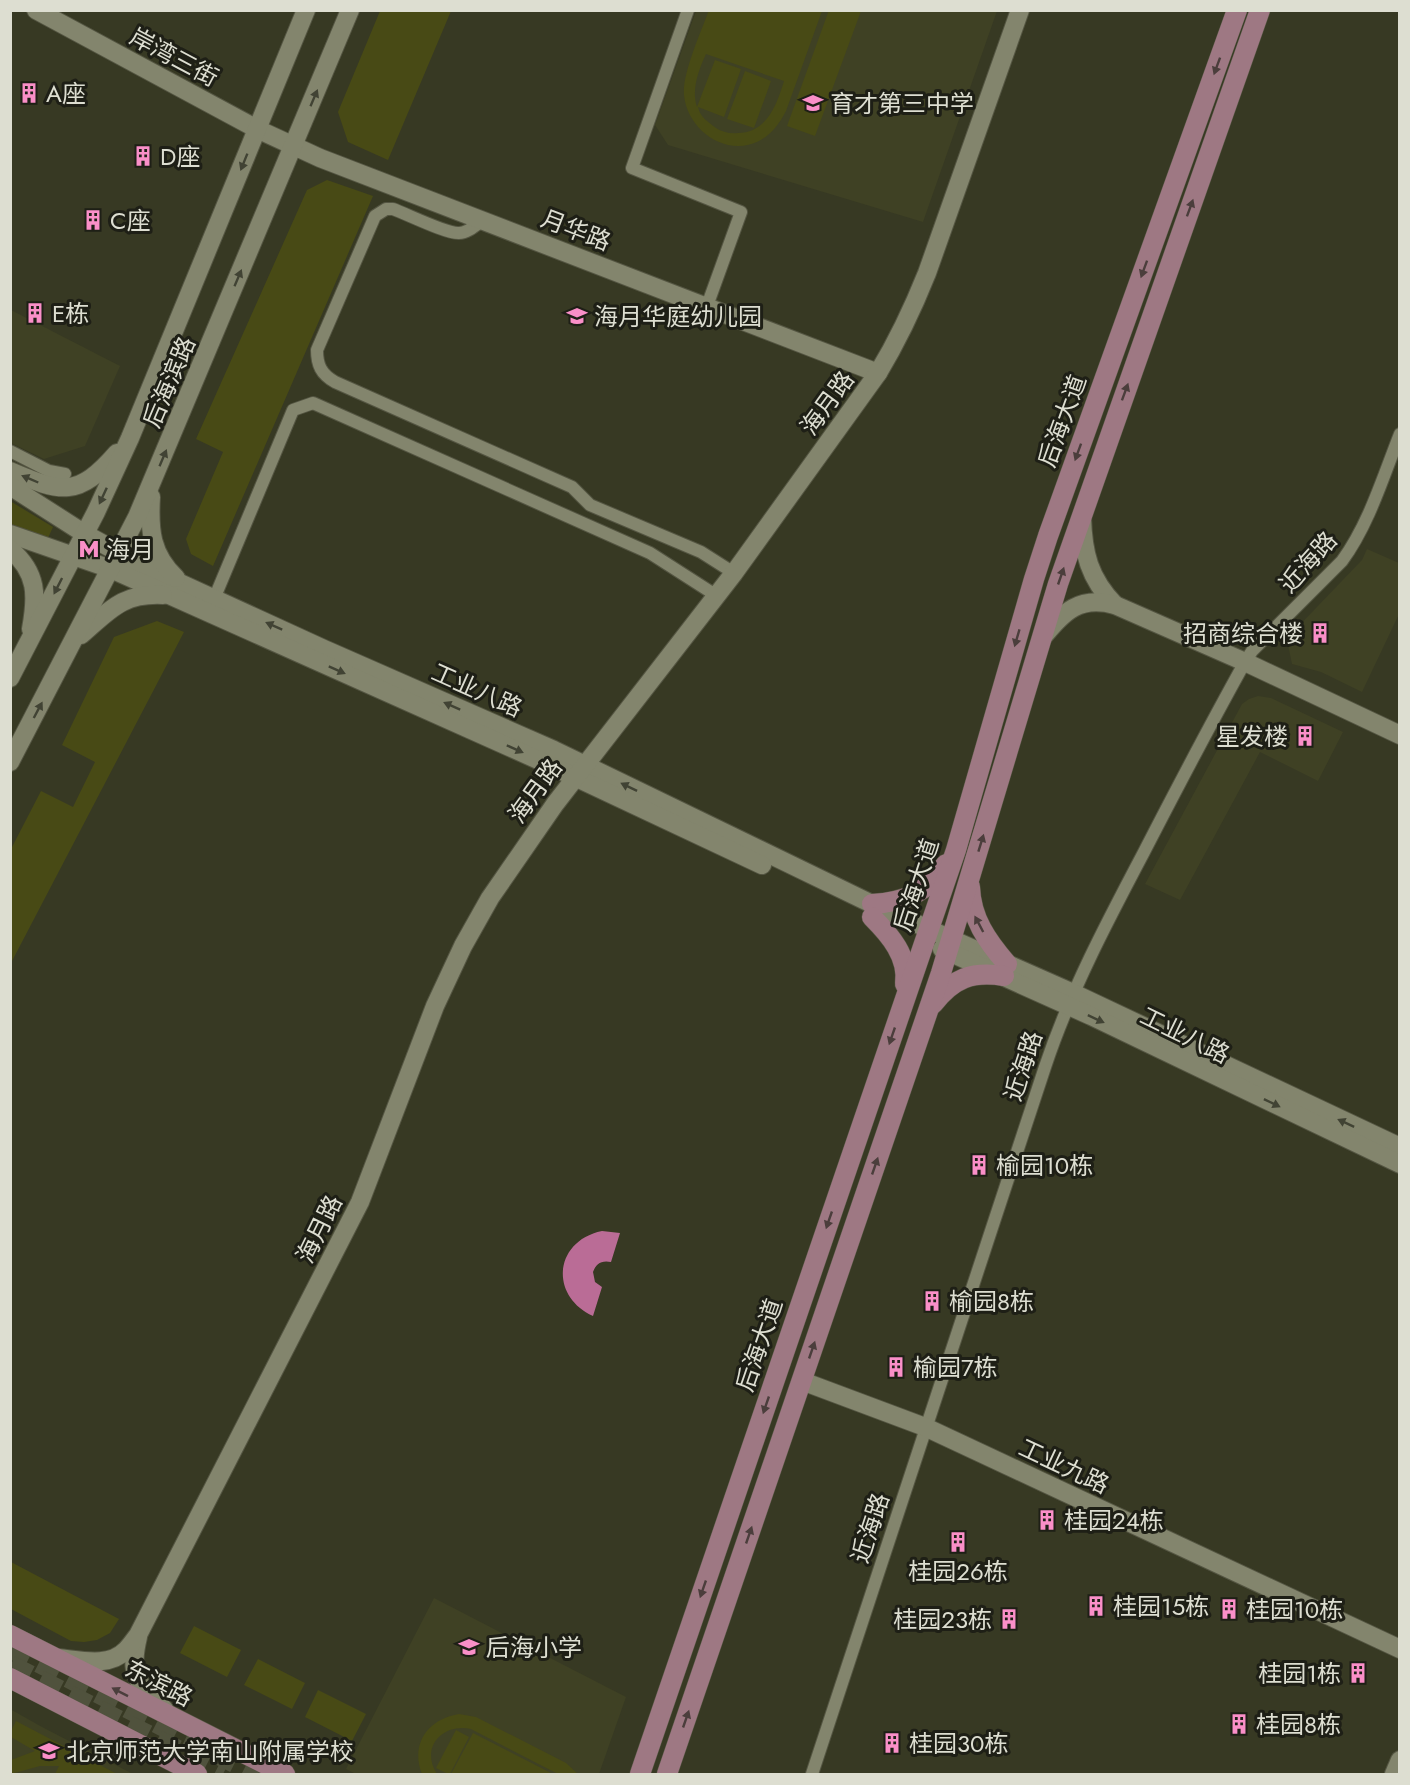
<svg xmlns="http://www.w3.org/2000/svg" width="1410" height="1785" viewBox="0 0 1410 1785" font-family="Jost,'Noto Sans SC',sans-serif">
<style>
.built{fill:#3f4124}
.green{fill:#484a15;fill-rule:evenodd}
.water{fill:#ba6c96}
.lines{fill:none;stroke-linecap:round;stroke-linejoin:round}
.highway-tunnel{stroke:#50523d;stroke-width:22;stroke-dasharray:22 11;stroke-linecap:butt}
.street-casing{stroke:#545542;stroke-width:14}
.secondary-casing{stroke:#545542;stroke-width:20}
.primary-casing{stroke:#545542;stroke-width:21}
.street{stroke:#83856d;stroke-width:12}
.secondary{stroke:#83856d;stroke-width:18}
.primary{stroke:#9e7883;stroke-width:20}
.oneway{fill:#4b3e3c}
.oneway2{fill:#414334}
.labels{text-anchor:middle;dominant-baseline:central;stroke-width:6;stroke-linejoin:round;paint-order:stroke}
.street-label{font-size:24px;fill:#ddded1;stroke:#1e1f16}
.poi-label{font-size:24px;fill:#ddded1;stroke:#1e1f16;text-anchor:start}
</style>
<rect width="100%" height="100%" fill="#373923"/>
<!-- built -->
<g class="built">
<path d="M696 11H997L923 222 668 145 655 125Z"/>
<path d="M11 310 120 366 85 446 44 459 11 443Z"/>
<path d="M1367 549 1399 563 1400 612 1362 692 1321 672 1292 664 1287 640 1293 632 1362 560Z"/>
<path d="M1258 696 1271 698 1343 732 1318 781 1260 752 1180 900 1145 884 1242 704 1249 699Z"/>
<path d="M434 1598 626 1697 599 1774H356L346 1769Z"/>
<path d="M10 1709 42 1727 133 1774H11Z"/>
</g>
<!-- green -->
<g class="green">
<path d="M709 10 822 11 786 111C780 123 771 135 759 141 725 158 687 129 684 95 682 74 701 32 709 10ZM706 54 784 81C777 104 767 133 738 133 730 134 722 132 716 128 708 122 700 117 698 107L724 117 741 69 715 60 697 107C691 90 699 69 706 54Z"/>
<path d="M829 10 861 11 815 136 787 126Z"/>
<path d="M380 11H451L388 160 348 142 338 112Z"/>
<path d="M745 71 771 81 754 128 727 119Z"/>
<path d="M327 180 373 196 213 566 191 554 186 539 223 452 196 439 307 190Z"/>
<path d="M10 501 53 527 48 538 11 524Z"/>
<path d="M157 621 184 632 11 963V849L41 791 73 807 95 762 62 745 114 637Z"/>
<path d="M11 1562 119 1619 110 1633 97 1640 84 1642 71 1641 11 1609Z"/>
<path d="M194 1626 241 1650 227 1677 180 1653Z"/>
<path d="M258 1659 305 1683 292 1709 244 1685Z"/>
<path d="M318 1690 366 1714 352 1741 305 1717Z"/>
<path d="M459 1714 476 1717 566 1763 578 1774H558L471 1729C442 1723 420 1748 437 1774H422C410 1744 428 1719 459 1714Z"/>
<path d="M16 1721 117 1774H55L59 1766H40L11 1774V1760L35 1751 11 1737V1731Z"/>
<path d="M456 1730 469 1737 450 1774H448L436 1768Z"/>
<path d="M473 1733 553 1774H451Z"/>
</g>
<!-- water -->
<path class="water" d="M602 1231 620 1233 611 1262C601 1260 596 1264 593 1272L595 1282 602 1287 593 1316C549 1296 554 1241 602 1231Z"/>
<g class="lines">
<!-- highway-tunnel -->
<g class="highway-tunnel">
<path d="M10 1647 258 1774"/>
<path d="M10 1666 223 1774"/>
</g>
<!-- street casing -->
<g class="street-casing">
<g id="street">
<path d="M688 10 632 168 741 212 707 306"/>
<path d="M483 220C477 224 468 233 459 233 447 234 407 214 393 209H386L375 216 317 350C317 365 321 374 335 382L572 487 590 505 701 552 734 573"/>
<path d="M10 451 49 471 65 474"/>
<path d="M214 599 293 410 313 403 650 553 717 596"/>
<path d="M812 1774 1045 1067C1070 992 1107 922 1144 852 1177 788 1210 725 1245 662L1252 651 1342 561C1369 524 1383 477 1400 434"/>
</g>
</g>
<!-- secondary casing -->
<g class="secondary-casing">
<g id="secondary">
<path d="M36 10 257 129 320 158 878 373"/>
<path d="M10 471C62 493 78 498 117 453"/>
<path d="M10 486 85 534 145 567 324 649 554 750 872 904 1073 993 1400 1147"/>
<path d="M151 497C149 530 151 554 176 578"/>
<path d="M1082 517C1083 553 1089 578 1115 605"/>
<path d="M10 534 111 569 545 763 762 865"/>
<path d="M10 549C38 573 37 596 31 629"/>
<path d="M81 635C110 610 122 593 163 595"/>
<path d="M1042 638C1064 612 1079 595 1115 605L1245 662 1400 735"/>
<path d="M10 678 96 512 130 438 306 10"/>
<path d="M10 762 137 517 350 10"/>
<path d="M942 949 1091 1016 1400 1164"/>
<path d="M802 1381 925 1427 1400 1649"/>
<path d="M138 1637C129 1674 136 1684 164 1709"/>
<path d="M58 1658C80 1660 109 1668 126 1650 131 1645 134 1640 138 1635L360 1202 435 1006 463 946 490 898 555 804 734 573 878 373C898 340 913 308 927 273L1020 10"/>
<path d="M1394 1774 1400 1760"/>
</g>
</g>
<!-- primary casing -->
<g class="primary-casing">
<g id="primary">
<path d="M970 887C971 918 987 941 1007 964"/>
<path d="M872 904C906 902 926 893 946 864"/>
<path d="M872 917C890 935 909 957 905 984"/>
<path d="M933 1004C953 978 972 971 1004 976"/>
<path d="M10 1635 285 1774"/>
<path d="M10 1678 197 1774"/>
<path d="M640 1774 956 850 1034 579 1048 536 1237 10"/>
<path d="M667 1774 941 973 1058 584 1260 10"/>
</g>
</g>
<!-- street -->
<use href="#street" class="street"/>
<!-- secondary -->
<use href="#secondary" class="secondary"/>
<!-- primary -->
<use href="#primary" class="primary"/>
</g>
<!-- one-way arrows -->
<defs><path id="oneway-solid" d="M-6-.8H1V-3.2L6.5 0L1 3.2V.8H-6Z" transform="scale(1.5)"/></defs>
<g class="oneway">
<use href="#oneway-solid" transform="translate(1217 66) rotate(110)"/>
<use href="#oneway-solid" transform="translate(1190 208) rotate(-70)"/>
<use href="#oneway-solid" transform="translate(1144 269) rotate(110)"/>
<use href="#oneway-solid" transform="translate(1125 392) rotate(-70)"/>
<use href="#oneway-solid" transform="translate(1078 452) rotate(110)"/>
<use href="#oneway-solid" transform="translate(1061 576) rotate(-71)"/>
<use href="#oneway-solid" transform="translate(1017 638) rotate(106)"/>
<use href="#oneway-solid" transform="translate(981 843) rotate(-73)"/>
<use href="#oneway-solid" transform="translate(979 924) rotate(-118)"/>
<use href="#oneway-solid" transform="translate(892 1036) rotate(109)"/>
<use href="#oneway-solid" transform="translate(875 1166) rotate(-71)"/>
<use href="#oneway-solid" transform="translate(829 1220) rotate(109)"/>
<use href="#oneway-solid" transform="translate(812 1350) rotate(-71)"/>
<use href="#oneway-solid" transform="translate(766 1405) rotate(109)"/>
<use href="#oneway-solid" transform="translate(749 1535) rotate(-71)"/>
<use href="#oneway-solid" transform="translate(703 1589) rotate(109)"/>
<use href="#oneway-solid" transform="translate(120 1692) rotate(-153)"/>
<use href="#oneway-solid" transform="translate(686 1719) rotate(-71)"/>
</g>
<g class="oneway2">
<use href="#oneway-solid" transform="translate(314 98) rotate(-67)"/>
<use href="#oneway-solid" transform="translate(244 162) rotate(112)"/>
<use href="#oneway-solid" transform="translate(238 278) rotate(-67)"/>
<use href="#oneway-solid" transform="translate(163 458) rotate(-67)"/>
<use href="#oneway-solid" transform="translate(30 479) rotate(-157)"/>
<use href="#oneway-solid" transform="translate(103 496) rotate(115)"/>
<use href="#oneway-solid" transform="translate(58 586) rotate(117)"/>
<use href="#oneway-solid" transform="translate(274 626) rotate(-156)"/>
<use href="#oneway-solid" transform="translate(337 670) rotate(24)"/>
<use href="#oneway-solid" transform="translate(452 706) rotate(-156)"/>
<use href="#oneway-solid" transform="translate(38 710) rotate(-62)"/>
<use href="#oneway-solid" transform="translate(515 749) rotate(24)"/>
<use href="#oneway-solid" transform="translate(629 787) rotate(-154)"/>
<use href="#oneway-solid" transform="translate(1096 1019) rotate(25)"/>
<use href="#oneway-solid" transform="translate(1272 1103) rotate(26)"/>
<use href="#oneway-solid" transform="translate(1346 1123) rotate(-155)"/>
</g>
<!-- icons -->
<defs>
<g id="building-bare" transform="scale(1.62)"><path d="M-4-6H4V6H1V3H-1V6H-4ZM-2.5-4.3h1.7v1.8h-1.7ZM.8-4.3h1.7v1.8H.8ZM-2.5-1h1.7V.8h-1.7ZM.8-1h1.7V.8H.8Z" fill="#fa8fc8" stroke="#1e1f16" stroke-width="2.5" paint-order="stroke"/></g>
<g id="school-bare" transform="scale(1.62)"><path d="M0-5L7-2L0 1L-7-2ZM-4 1L0 2.5L4 1V4Q0 6-4 4Z" fill="#fa8fc8" stroke="#1e1f16" stroke-width="2.5" paint-order="stroke"/></g>
<g id="metro-bare" transform="scale(1.62)"><path d="M-5.5 5V-5H-3L0 0L3-5H5.5V5H3V-.5L0 4L-3-.5V5Z" fill="#fa8fc8" stroke="#1e1f16" stroke-width="2.5" paint-order="stroke"/></g>
</defs>
<g fill-rule="evenodd">
<use href="#building-bare" x="29" y="93"/>
<use href="#school-bare" x="813" y="103"/>
<use href="#building-bare" x="143" y="156"/>
<use href="#building-bare" x="93" y="220"/>
<use href="#building-bare" x="35" y="313"/>
<use href="#school-bare" x="577" y="316"/>
<use href="#metro-bare" x="89" y="549"/>
<use href="#building-bare" x="1320" y="633"/>
<use href="#building-bare" x="1305" y="736"/>
<use href="#building-bare" x="979" y="1165"/>
<use href="#building-bare" x="932" y="1301"/>
<use href="#building-bare" x="896" y="1367"/>
<use href="#building-bare" x="1047" y="1520"/>
<use href="#building-bare" x="958" y="1542"/>
<use href="#building-bare" x="1096" y="1606"/>
<use href="#building-bare" x="1229" y="1609"/>
<use href="#building-bare" x="1009" y="1619"/>
<use href="#school-bare" x="469" y="1647"/>
<use href="#building-bare" x="1358" y="1673"/>
<use href="#building-bare" x="1239" y="1724"/>
<use href="#building-bare" x="892" y="1743"/>
<use href="#school-bare" x="49" y="1751"/>
</g>
<g class="labels">
<!-- street labels -->
<g class="street-label">
<text transform="translate(174 57) rotate(28)">岸湾三街</text>
<text transform="translate(576 230) rotate(21)">月华路</text>
<text transform="translate(169 382) rotate(-67)">后海滨路</text>
<text transform="translate(827 403) rotate(-54)">海月路</text>
<text transform="translate(1062 421) rotate(-70)">后海大道</text>
<text transform="translate(1308 562) rotate(-48)">近海路</text>
<text transform="translate(477 690) rotate(24)">工业八路</text>
<text transform="translate(535 791) rotate(-54)">海月路</text>
<text transform="translate(916 885) rotate(-72)">后海大道</text>
<text transform="translate(1185 1035) rotate(26)">工业八路</text>
<text transform="translate(1023 1066) rotate(-72)">近海路</text>
<text transform="translate(319 1229) rotate(-64)">海月路</text>
<text transform="translate(759 1345) rotate(-71)">后海大道</text>
<text transform="translate(1064 1466) rotate(25)">工业九路</text>
<text transform="translate(870 1528) rotate(-72)">近海路</text>
<text transform="translate(159 1683) rotate(27)">东滨路</text>
</g>
<!-- poi labels -->
<g class="poi-label">
<text x="46" y="93">A座</text>
<text x="830" y="103">育才第三中学</text>
<text x="160" y="156">D座</text>
<text x="110" y="220">C座</text>
<text x="52" y="313">E栋</text>
<text x="594" y="316">海月华庭幼儿园</text>
<text x="106" y="549">海月</text>
<text x="1303" y="633" text-anchor="end">招商综合楼</text>
<text x="1288" y="736" text-anchor="end">星发楼</text>
<text x="996" y="1165">榆园10栋</text>
<text x="949" y="1301">榆园8栋</text>
<text x="913" y="1367">榆园7栋</text>
<text x="1064" y="1520">桂园24栋</text>
<text x="958" y="1571" text-anchor="middle">桂园26栋</text>
<text x="1113" y="1606">桂园15栋</text>
<text x="1246" y="1609">桂园10栋</text>
<text x="992" y="1619" text-anchor="end">桂园23栋</text>
<text x="486" y="1647">后海小学</text>
<text x="1341" y="1673" text-anchor="end">桂园1栋</text>
<text x="1256" y="1724">桂园8栋</text>
<text x="909" y="1743">桂园30栋</text>
<text x="66" y="1751">北京师范大学南山附属学校</text>
</g>
</g>
<!-- border -->
<rect width="1410" height="1785" fill="none" stroke="#ddded1" stroke-width="24"/>
</svg>
